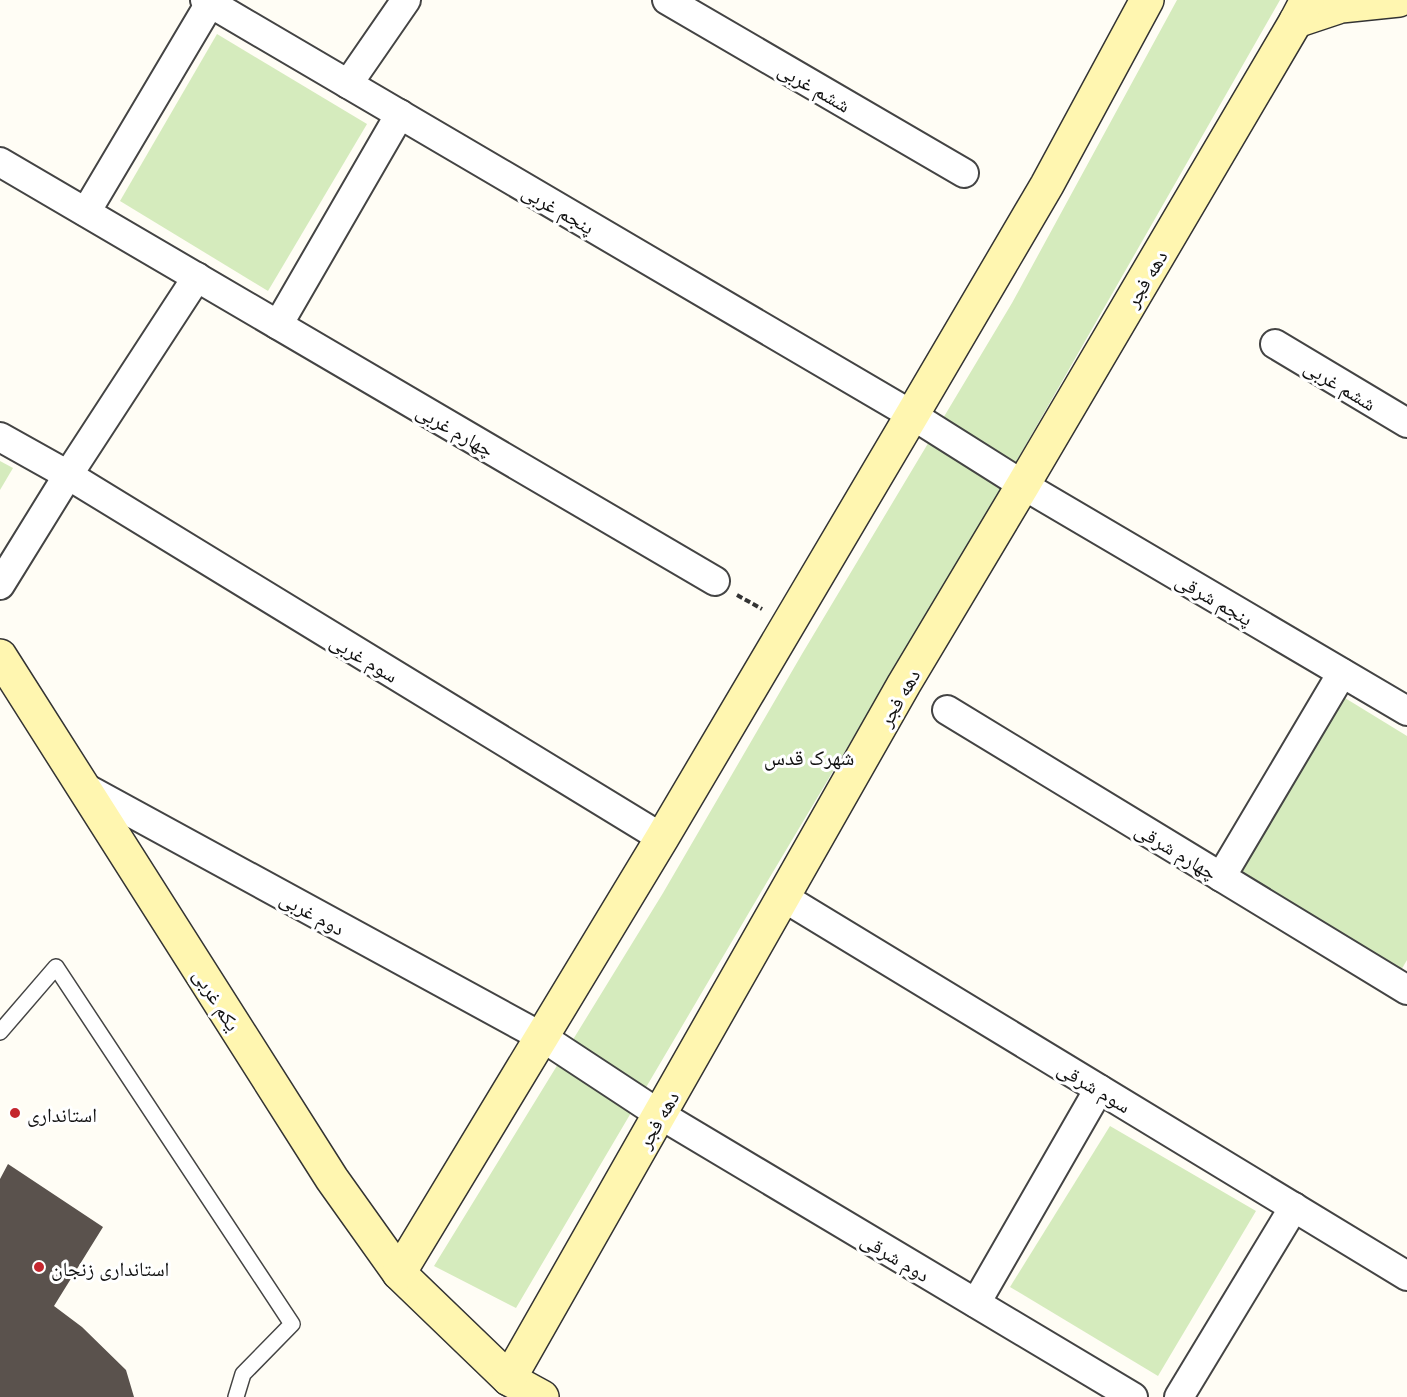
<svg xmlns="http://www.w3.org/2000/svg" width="1407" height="1397" viewBox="0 0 1407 1397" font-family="'Playfair Display','Noto Naskh Arabic',serif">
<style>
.green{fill:#d5ebbd}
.building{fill:#5a524d}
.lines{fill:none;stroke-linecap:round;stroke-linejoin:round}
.lane-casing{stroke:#444;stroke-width:18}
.street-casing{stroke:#444;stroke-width:32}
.secondary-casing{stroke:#333;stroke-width:36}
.path{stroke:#333;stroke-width:4;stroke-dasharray:6 3;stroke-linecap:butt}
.lane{stroke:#fff;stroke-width:15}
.street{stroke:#fff;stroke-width:28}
.secondary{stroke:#fff6b0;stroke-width:33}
.poi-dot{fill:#c4262e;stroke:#fff;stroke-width:2}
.labels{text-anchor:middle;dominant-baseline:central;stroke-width:6;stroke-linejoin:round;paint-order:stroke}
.street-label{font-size:20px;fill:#111;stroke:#fff}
.poi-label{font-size:20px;fill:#111;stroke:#fff;text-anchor:start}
.neighbourhood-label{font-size:21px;fill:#111;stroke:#fff}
</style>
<rect width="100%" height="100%" fill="#fffdf5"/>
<!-- green -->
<g class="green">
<path d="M1177 0H1280L984 518 767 882 516 1308 434 1266 663 893 802 654 1012 303Z"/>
<path d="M217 34 367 124 268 291 120 201Z"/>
<path d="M0 461 13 468 0 490Z"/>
<path d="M1345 698 1407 736V960L1397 977 1238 876Z"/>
<path d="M1110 1126 1256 1211 1158 1376 1010 1287Z"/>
</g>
<!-- building -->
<path class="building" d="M8 1164 103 1227 54 1306 82 1327 126 1370 134 1397H0V1179Z"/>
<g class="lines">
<!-- lane casing -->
<g class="lane-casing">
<path id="lane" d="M0 1032 56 967 292 1324 243 1374 236 1397"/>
</g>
<!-- street casing -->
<g class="street-casing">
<g id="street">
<path d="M205 0 912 415 1023 485 1407 711"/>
<path d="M667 0 964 173"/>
<path d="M348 84 406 0"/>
<path d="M0 162 715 581"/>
<path d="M86 212 210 3"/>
<path d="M278 325 400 114"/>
<path d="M1275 344 1407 423"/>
<path d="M0 437 68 475 662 838"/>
<path d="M0 585 68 475 197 277"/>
<path d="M947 710 1407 990"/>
<path d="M84 787 542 1037 659 1114 1133 1397"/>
<path d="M1221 877 1342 673"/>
<path d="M783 897 1407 1276"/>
<path d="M976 1303 1099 1089"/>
<path d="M1179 1397 1294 1207"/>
</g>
</g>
<!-- secondary casing -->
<g class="secondary-casing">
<g id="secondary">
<path d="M1296 21 1341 6 1399 0"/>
<path d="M0 656 332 1179 399 1273 509 1379 542 1397"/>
<path d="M399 1273 662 838 912 415 1047 185 1147 0"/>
<path d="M509 1379 904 684 1023 485 1296 21 1307 0"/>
</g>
</g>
<!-- path -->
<path class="path" d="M737 595 762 609"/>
<!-- lane -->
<use href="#lane" class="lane"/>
<!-- street -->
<use href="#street" class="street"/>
<!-- secondary -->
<use href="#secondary" class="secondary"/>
</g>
<!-- markers -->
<g class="poi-dot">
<circle cx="15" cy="1113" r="6"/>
<circle cx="39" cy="1267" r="6"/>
</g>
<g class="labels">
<!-- street labels -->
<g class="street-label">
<text transform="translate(815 86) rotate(30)">ششم غربی</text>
<text transform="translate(559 208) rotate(30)">پنجم غربی</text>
<text transform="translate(1145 278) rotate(-59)">دهه فجر</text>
<text transform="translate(1341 384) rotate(31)">ششم غربی</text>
<text transform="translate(456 429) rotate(30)">چهارم غربی</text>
<text transform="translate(1215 598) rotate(30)">پنجم شرقی</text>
<text transform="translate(365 657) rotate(31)">سوم غربی</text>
<text transform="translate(898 697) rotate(-60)">دهه فجر</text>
<text transform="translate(1177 850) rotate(31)">چهارم شرقی</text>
<text transform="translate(313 912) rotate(29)">دوم غربی</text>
<text transform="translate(218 999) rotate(58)">یکم غربی</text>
<text transform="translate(1095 1086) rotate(31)">سوم شرقی</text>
<text transform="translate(657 1119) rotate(-60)">دهه فجر</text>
<text transform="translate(896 1256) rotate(31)">دوم شرقی</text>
</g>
<!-- poi labels -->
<g class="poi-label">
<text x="27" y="1113">استانداری</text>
<text x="51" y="1267">استانداری زنجان</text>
</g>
<!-- neighbourhood labels -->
<g class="neighbourhood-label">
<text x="809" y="756">شهرک قدس</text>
</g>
</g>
</svg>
